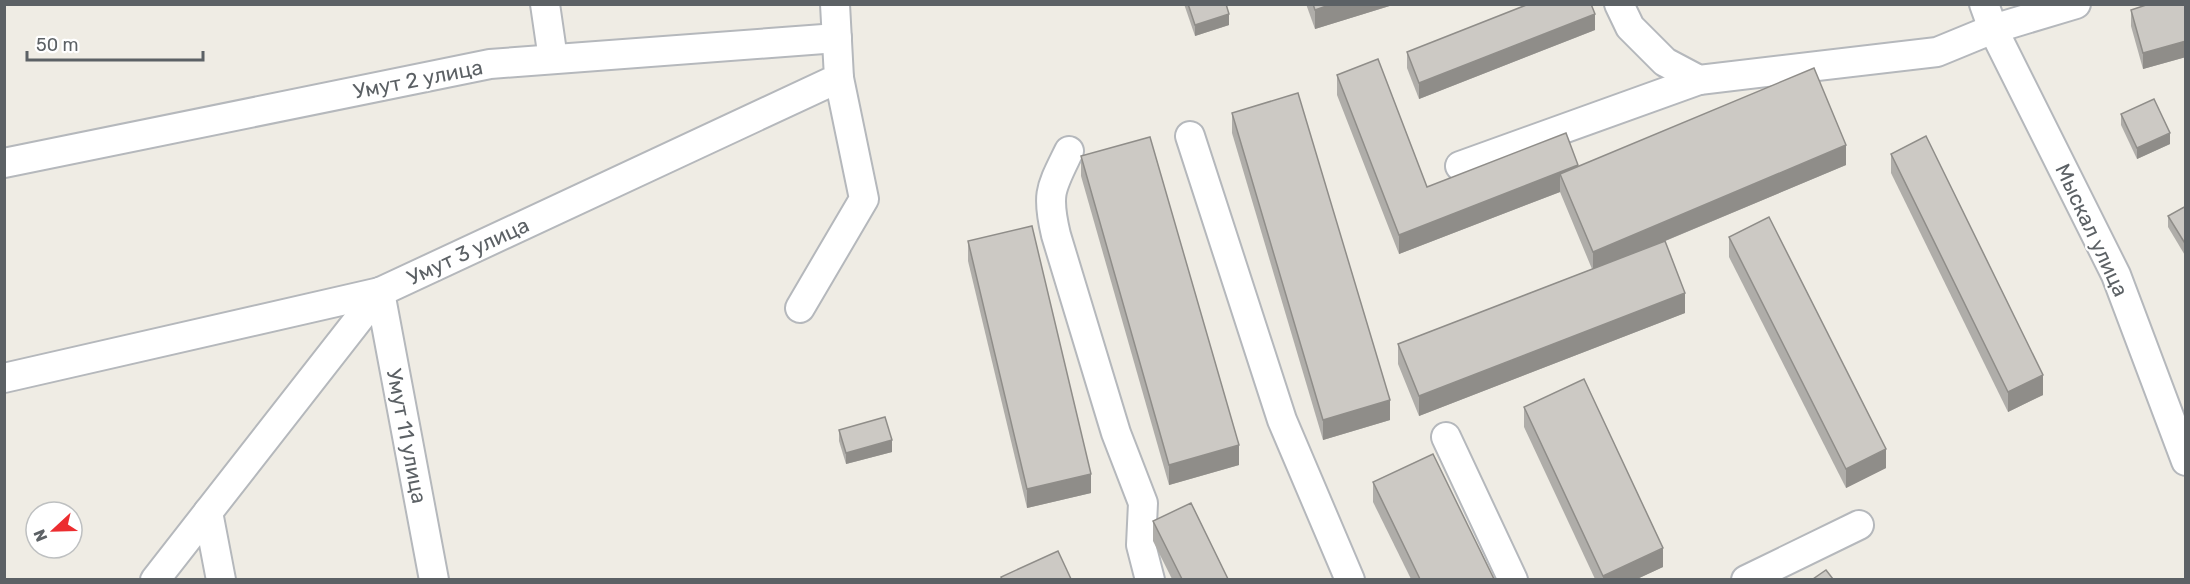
<svg xmlns="http://www.w3.org/2000/svg" width="2190" height="584" viewBox="0 0 2190 584" font-family="Rubik,sans-serif">
<style>
.lines{fill:none;stroke-linecap:round;stroke-linejoin:round}
.minor-casing{stroke:#b5b8bc;stroke-width:32}
.minor{stroke:#fff;stroke-width:28}
.wall{fill:#afada9}
.shaded-wall{fill:#8f8d89}
.building{fill:#ccc9c4;stroke:#8f8d89;stroke-width:1.5}
.labels{text-anchor:middle;dominant-baseline:central;stroke-width:4.5;stroke-linejoin:round;paint-order:stroke}
.street-label{font-size:21px;fill:#5c6165;stroke:#fff}
</style>
<rect width="100%" height="100%" fill="#efece4"/>
<g class="lines">
<!-- minor casing -->
<g class="minor-casing">
<g id="minor">
<path d="M545 4 553 59"/>
<path d="M1619 4 1630 27 1665 62 1699 80 1937 52 1993 29 2076 4"/>
<path d="M1984 4 1993 29 2116 275 2186 461"/>
<path d="M1190 136 1282 420 1350 580"/>
<path d="M1069 151C1051 188 1046 193 1056 235L1116 433 1143 503 1141 545 1150 580"/>
<path d="M4 163 490 64 837 38"/>
<path d="M1460 166 1699 80"/>
<path d="M380 292 434 580"/>
<path d="M800 308 864 199 839 78"/>
<path d="M4 378 380 292 839 78 835 4"/>
<path d="M1446 437 1513 580"/>
<path d="M208 512 221 580"/>
<path d="M155 580 380 292"/>
<path d="M1746 580 1859 525"/>
</g>
</g>
<!-- minor -->
<use href="#minor" class="minor"/>
</g>
<!-- wall -->
<g class="wall">
<path d="M1184 4H1226L1229 25 1195 36Z"/>
<path d="M1306 4H1396L1315 29Z"/>
<path d="M2186 4V57L2143 69 2131 26V10Z"/>
<path d="M1595 30 1419 99 1407 68V52Z"/>
<path d="M1337 75 1427 187 1578 166 1846 165 1663 242 1685 313 1419 416 1398 364V344L1592 269 1560 192 1399 254 1337 95Z"/>
<path d="M1232 113 1390 420 1323 440 1232 133Z"/>
<path d="M2121 114 2170 144 2137 159 2121 125Z"/>
<path d="M1891 154 2043 395 2008 412 1891 173Z"/>
<path d="M1081 156 1239 465 1169 485 1081 176Z"/>
<path d="M2186 206V257L2168 227V216Z"/>
<path d="M1729 237 1886 468 1846 488 1729 257Z"/>
<path d="M968 241 1091 493 1027 508 968 261Z"/>
<path d="M1524 407 1663 567 1637 579H1595L1524 427Z"/>
<path d="M839 430 892 452 846 464 839 441Z"/>
<path d="M1373 482 1494 579H1411L1373 502Z"/>
<path d="M1153 521 1228 579H1172L1153 541Z"/>
</g>
<!-- shaded-wall -->
<g class="shaded-wall">
<path d="M1332 4H1396L1315 29V10Z"/>
<path d="M1229 14V25L1195 36V25Z"/>
<path d="M1595 14V30L1419 99V83Z"/>
<path d="M2186 41V57L2143 69V53Z"/>
<path d="M2170 133V144L2137 159V148Z"/>
<path d="M1846 145V165L1593 271V252Z"/>
<path d="M1578 165V185L1560 174V192L1399 254V235Z"/>
<path d="M1685 293V313L1419 416V396Z"/>
<path d="M2043 375V395L2008 412V392Z"/>
<path d="M1390 400V420L1323 440V420Z"/>
<path d="M892 440V452L846 464V453Z"/>
<path d="M1239 445V465L1169 485V465Z"/>
<path d="M1886 449V468L1846 488V469Z"/>
<path d="M1091 474V493L1027 508V489Z"/>
<path d="M1663 548V567L1637 579H1603V576Z"/>
</g>
<!-- building -->
<g class="building">
<path d="M1188 4H1226L1229 14 1195 25Z"/>
<path d="M1313 4H1332L1315 10Z"/>
<path d="M1529 4H1591L1595 14 1419 83 1407 52Z"/>
<path d="M2149 4H2186V41L2143 53 2131 10Z"/>
<path d="M1378 59 1427 187 1566 133 1578 165 1399 235 1337 75Z"/>
<path d="M1814 68 1846 145 1593 252 1560 174Z"/>
<path d="M1298 93 1390 400 1323 420 1232 113Z"/>
<path d="M2154 99 2170 133 2137 148 2121 114Z"/>
<path d="M1926 136 2043 375 2008 392 1891 154Z"/>
<path d="M1150 137 1239 445 1169 465 1081 156Z"/>
<path d="M2186 206V245L2168 216Z"/>
<path d="M1769 217 1886 449 1846 469 1729 237Z"/>
<path d="M1032 226 1091 474 1027 489 968 241Z"/>
<path d="M1665 241 1685 293 1419 396 1398 344Z"/>
<path d="M1584 379 1663 548 1603 576 1524 407Z"/>
<path d="M885 417 892 440 846 453 839 430Z"/>
<path d="M1433 454 1494 579H1420L1373 482Z"/>
<path d="M1191 503 1228 579H1182L1153 521Z"/>
<path d="M1058 551 1071 579H1002L1001 577Z"/>
<path d="M1826 570 1833 579H1813Z"/>
</g>
<g class="labels">
<!-- street labels -->
<g class="street-label">
<text transform="translate(418 79) rotate(-11)">Умут 2 улица</text>
<text transform="translate(2092 230) rotate(65)">Мыскал улица</text>
<text transform="translate(468 251) rotate(-25)">Умут 3 улица</text>
<text transform="translate(407 436) rotate(79)">Умут 11 улица</text>
</g>
</g>
<!-- border -->
<rect width="2190" height="584" fill="none" stroke="#5c6165" stroke-width="12"/>
<!-- north arrow -->
<g transform="translate(54 530) rotate(248)"><circle r="28" fill="#ffffff" stroke="#bec0c1" stroke-width="1.5"/>
<path d="M0-4.5L10 22L0 15L-10 22Z" fill="#ec2d30"/>
<text y="-9" font-size="16" font-weight="bold" text-anchor="middle" fill="#5c6165">N</text>
</g>
<!-- scale -->
<path d="M27 51v9h176v-9" fill="none" stroke="#5c6165" stroke-width="3"/>
<text x="36" y="51" font-size="18" fill="#5c6165" stroke="#ffffff" stroke-width="4.5" paint-order="stroke">50 m</text>
</svg>
